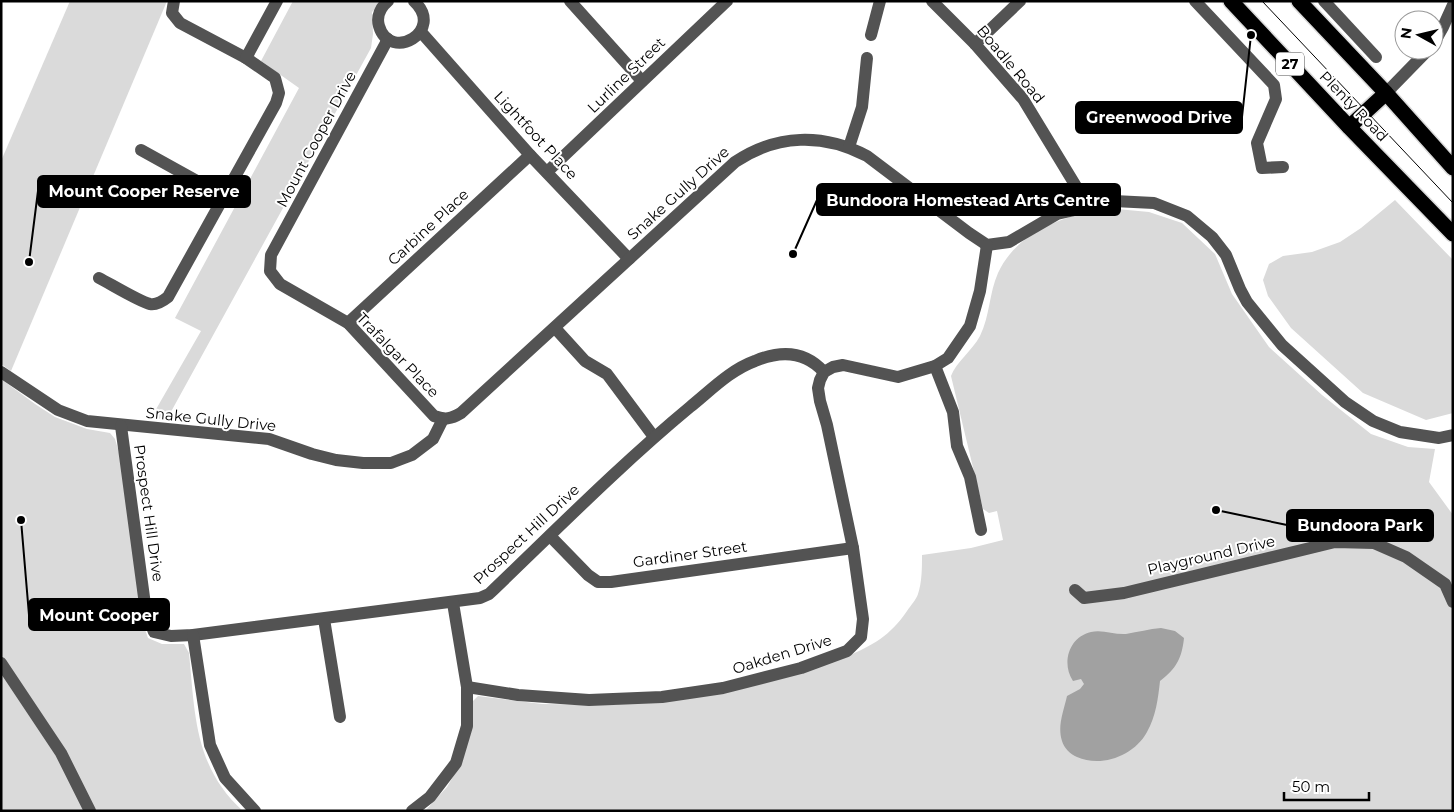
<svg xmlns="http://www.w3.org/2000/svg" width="1454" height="812" viewBox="0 0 1454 812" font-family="Montserrat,sans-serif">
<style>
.green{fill:#dadada}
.water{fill:#a1a1a1}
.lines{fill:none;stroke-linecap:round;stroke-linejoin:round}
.highway-casing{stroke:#dbdbdb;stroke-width:18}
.minor{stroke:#535353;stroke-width:12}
.highway{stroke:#000;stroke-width:15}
.tram{stroke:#000;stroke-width:1}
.labels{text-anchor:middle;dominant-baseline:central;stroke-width:4;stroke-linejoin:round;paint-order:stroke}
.shield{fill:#fff;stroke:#4c4c4c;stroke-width:1}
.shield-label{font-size:14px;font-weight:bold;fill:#000}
.street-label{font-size:15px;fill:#000;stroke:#fff}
.leader{fill:none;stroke:#000;stroke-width:2}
.callout-dot{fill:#000;stroke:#fff;stroke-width:2}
.callout{fill:#000;stroke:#000;stroke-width:2}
.callout-label{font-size:16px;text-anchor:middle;font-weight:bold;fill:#fff}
</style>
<rect width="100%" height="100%" fill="#fff"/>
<!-- green -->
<g class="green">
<path d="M70 1H167L11 371 1 364V161Z"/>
<path d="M293 1H383L372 12 373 34 371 48 167 419 151 418 201 331 175 318 299 88 261 61Z"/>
<path d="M1395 200 1453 260V413L1426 420 1363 393 1291 328 1268 296 1263 280 1269 264 1283 256 1312 252 1340 242 1361 228Z"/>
<path d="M1117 209 1149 212 1182 223 1215 254 1232 294 1269 347 1322 395 1371 434 1408 447 1435 449 1429 482 1453 515V811H425L447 787 457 770 473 701 478 696 542 704 614 705 846 657C873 645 890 636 907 611 911 605 916 600 918 594 922 582 922 568 922 555L971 548 1003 540 997 511 989 513 983 509 951 376C956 362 972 351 980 336 990 316 989 293 998 273 1018 229 1073 211 1117 209Z"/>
<path d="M1 379 35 404 55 417 87 429 110 433 115 439 120 456 142 621 148 638 162 644H184L189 653C195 713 194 767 243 811H1Z"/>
</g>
<!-- water -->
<path class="water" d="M1161 628 1175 631 1184 638C1182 658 1176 669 1160 681 1158 699 1156 716 1147 732 1134 756 1101 768 1077 757 1070 754 1064 748 1062 741 1057 726 1064 710 1067 696L1080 689 1084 684 1081 679 1073 681C1061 663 1069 637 1091 632 1102 629 1115 635 1126 634 1138 632 1149 629 1161 628Z"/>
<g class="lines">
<!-- highway casing -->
<g class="highway-casing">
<g id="highway">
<path d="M1231 1 1349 127 1453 234"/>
<path d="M1299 1 1386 93 1453 168"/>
<path d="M1349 127 1386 93"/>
</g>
</g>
<!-- minor -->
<g class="minor">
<path d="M174 1 172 13 180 23 246 58"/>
<path d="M388 1C381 7 376 16 379 26 390 63 446 31 414 1"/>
<path d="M570 1 642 81"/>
<path d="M932 1 975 44 1023 99 1088 206"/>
<path d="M1195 1 1274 85 1276 99 1257 143 1262 168 1283 167"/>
<path d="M1324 1 1376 57"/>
<path d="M421 32 530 155 629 259"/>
<path d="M871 35 880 1"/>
<path d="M388 39 271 255 270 271 280 284 348 323 434 416C445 420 451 419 461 413L735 162C777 134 823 133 867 156L969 233 987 245 1009 242 1057 214 1114 201 1154 203 1187 216 1212 237 1226 255 1240 289 1247 302 1282 345 1345 402 1373 421 1400 432 1439 438 1453 435"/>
<path d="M1434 43 1443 27 1453 5"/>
<path d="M975 44 1020 1"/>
<path d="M1386 93 1428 50"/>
<path d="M849 147 862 107 867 58"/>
<path d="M141 150 224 196"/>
<path d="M547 172 727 1"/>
<path d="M99 278C109 283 140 302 150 304 156 305 163 301 168 297L276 103 279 93 275 78 246 58 277 1"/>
<path d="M348 323 530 155"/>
<path d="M555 328 585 361 607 374 654 437"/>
<path d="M935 366 953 412 957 446 970 477 981 530"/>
<path d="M1 372 58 410 87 421 269 439 312 454 336 460 363 463H391L412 455 433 439 443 419"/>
<path d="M121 426 146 612 154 632 171 636 193 635 480 598 489 594C555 531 620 465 690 407 710 391 730 370 755 361 781 350 805 351 824 372"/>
<path d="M550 536 588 575 598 582H611L853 548"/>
<path d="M1075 590 1084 598 1124 593 1335 542 1374 543 1406 557 1445 584 1453 602"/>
<path d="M324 619 340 717"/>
<path d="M193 635 210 745 225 778 255 811"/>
<path d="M1 663 61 753 90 811"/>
<path d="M467 687 518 695 589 700 662 697 723 688 801 668 847 651 861 637 863 619 853 548 827 425 820 401 818 388 820 380 824 372 833 367 843 365 898 377 935 366 948 358 970 326 980 291 987 245"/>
<path d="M412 811 430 797 456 763 467 726V687L453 603"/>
</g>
<!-- highway -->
<use href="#highway" class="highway"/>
<!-- tram -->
<path class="tram" d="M1262 1 1453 203"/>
</g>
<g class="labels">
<!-- shield labels -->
<rect class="shield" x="1276" y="52.5" width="28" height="23" rx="4"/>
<g class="shield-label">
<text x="1290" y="64">27</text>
</g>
<!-- street labels -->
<g class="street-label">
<text transform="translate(1011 64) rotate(50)">Boadle Road</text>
<text transform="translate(626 75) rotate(-44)">Lurline Street</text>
<text transform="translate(1354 106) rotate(46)">Plenty Road</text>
<text transform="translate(536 135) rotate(47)">Lightfoot Place</text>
<text transform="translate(316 139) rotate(-62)">Mount Cooper Drive</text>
<text transform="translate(678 193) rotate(-42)">Snake Gully Drive</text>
<text transform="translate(428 227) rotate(-43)">Carbine Place</text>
<text transform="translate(398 355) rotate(46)">Trafalgar Place</text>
<text transform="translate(211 419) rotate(6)">Snake Gully Drive</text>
<text transform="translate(149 513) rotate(82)">Prospect Hill Drive</text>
<text transform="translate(526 534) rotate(-43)">Prospect Hill Drive</text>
<text transform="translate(690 554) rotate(-8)">Gardiner Street</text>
<text transform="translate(1211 555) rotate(-13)">Playground Drive</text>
<text transform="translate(782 654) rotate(-17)">Oakden Drive</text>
</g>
</g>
<!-- callouts -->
<path class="leader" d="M1251 35L1242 117M29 262L38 191M793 254L817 200M1216 510L1287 525M21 520L29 615"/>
<g class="callout-dot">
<circle cx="1251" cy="35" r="5"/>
<circle cx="29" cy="262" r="5"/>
<circle cx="793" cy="254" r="5"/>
<circle cx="1216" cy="510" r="5"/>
<circle cx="21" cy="520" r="5"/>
</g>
<g class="callout">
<rect x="1076" y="102" width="166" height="31" rx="5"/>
<rect x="38" y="176" width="212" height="31" rx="5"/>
<rect x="817" y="184" width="303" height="31" rx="5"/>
<rect x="1287" y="510" width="146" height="31" rx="5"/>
<rect x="29" y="599" width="140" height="31" rx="5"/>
</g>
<g class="callout-label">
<text x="1159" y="123">Greenwood Drive</text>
<text x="144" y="197">Mount Cooper Reserve</text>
<text x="968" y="206">Bundoora Homestead Arts Centre</text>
<text x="1360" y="531">Bundoora Park</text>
<text x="99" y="621">Mount Cooper</text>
</g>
<!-- border -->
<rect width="1454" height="812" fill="none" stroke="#000000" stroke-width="5"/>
<!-- north arrow -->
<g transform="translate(1419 35) rotate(278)"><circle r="24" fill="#ffffff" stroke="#999999"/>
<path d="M0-4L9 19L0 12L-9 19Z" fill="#000000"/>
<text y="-8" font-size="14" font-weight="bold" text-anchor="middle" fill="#000000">N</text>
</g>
<!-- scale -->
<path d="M1284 792v8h85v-8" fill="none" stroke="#000000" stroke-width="2.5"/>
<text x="1292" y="792" font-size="15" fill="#000000" stroke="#ffffff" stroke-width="4" paint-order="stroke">50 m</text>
</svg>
